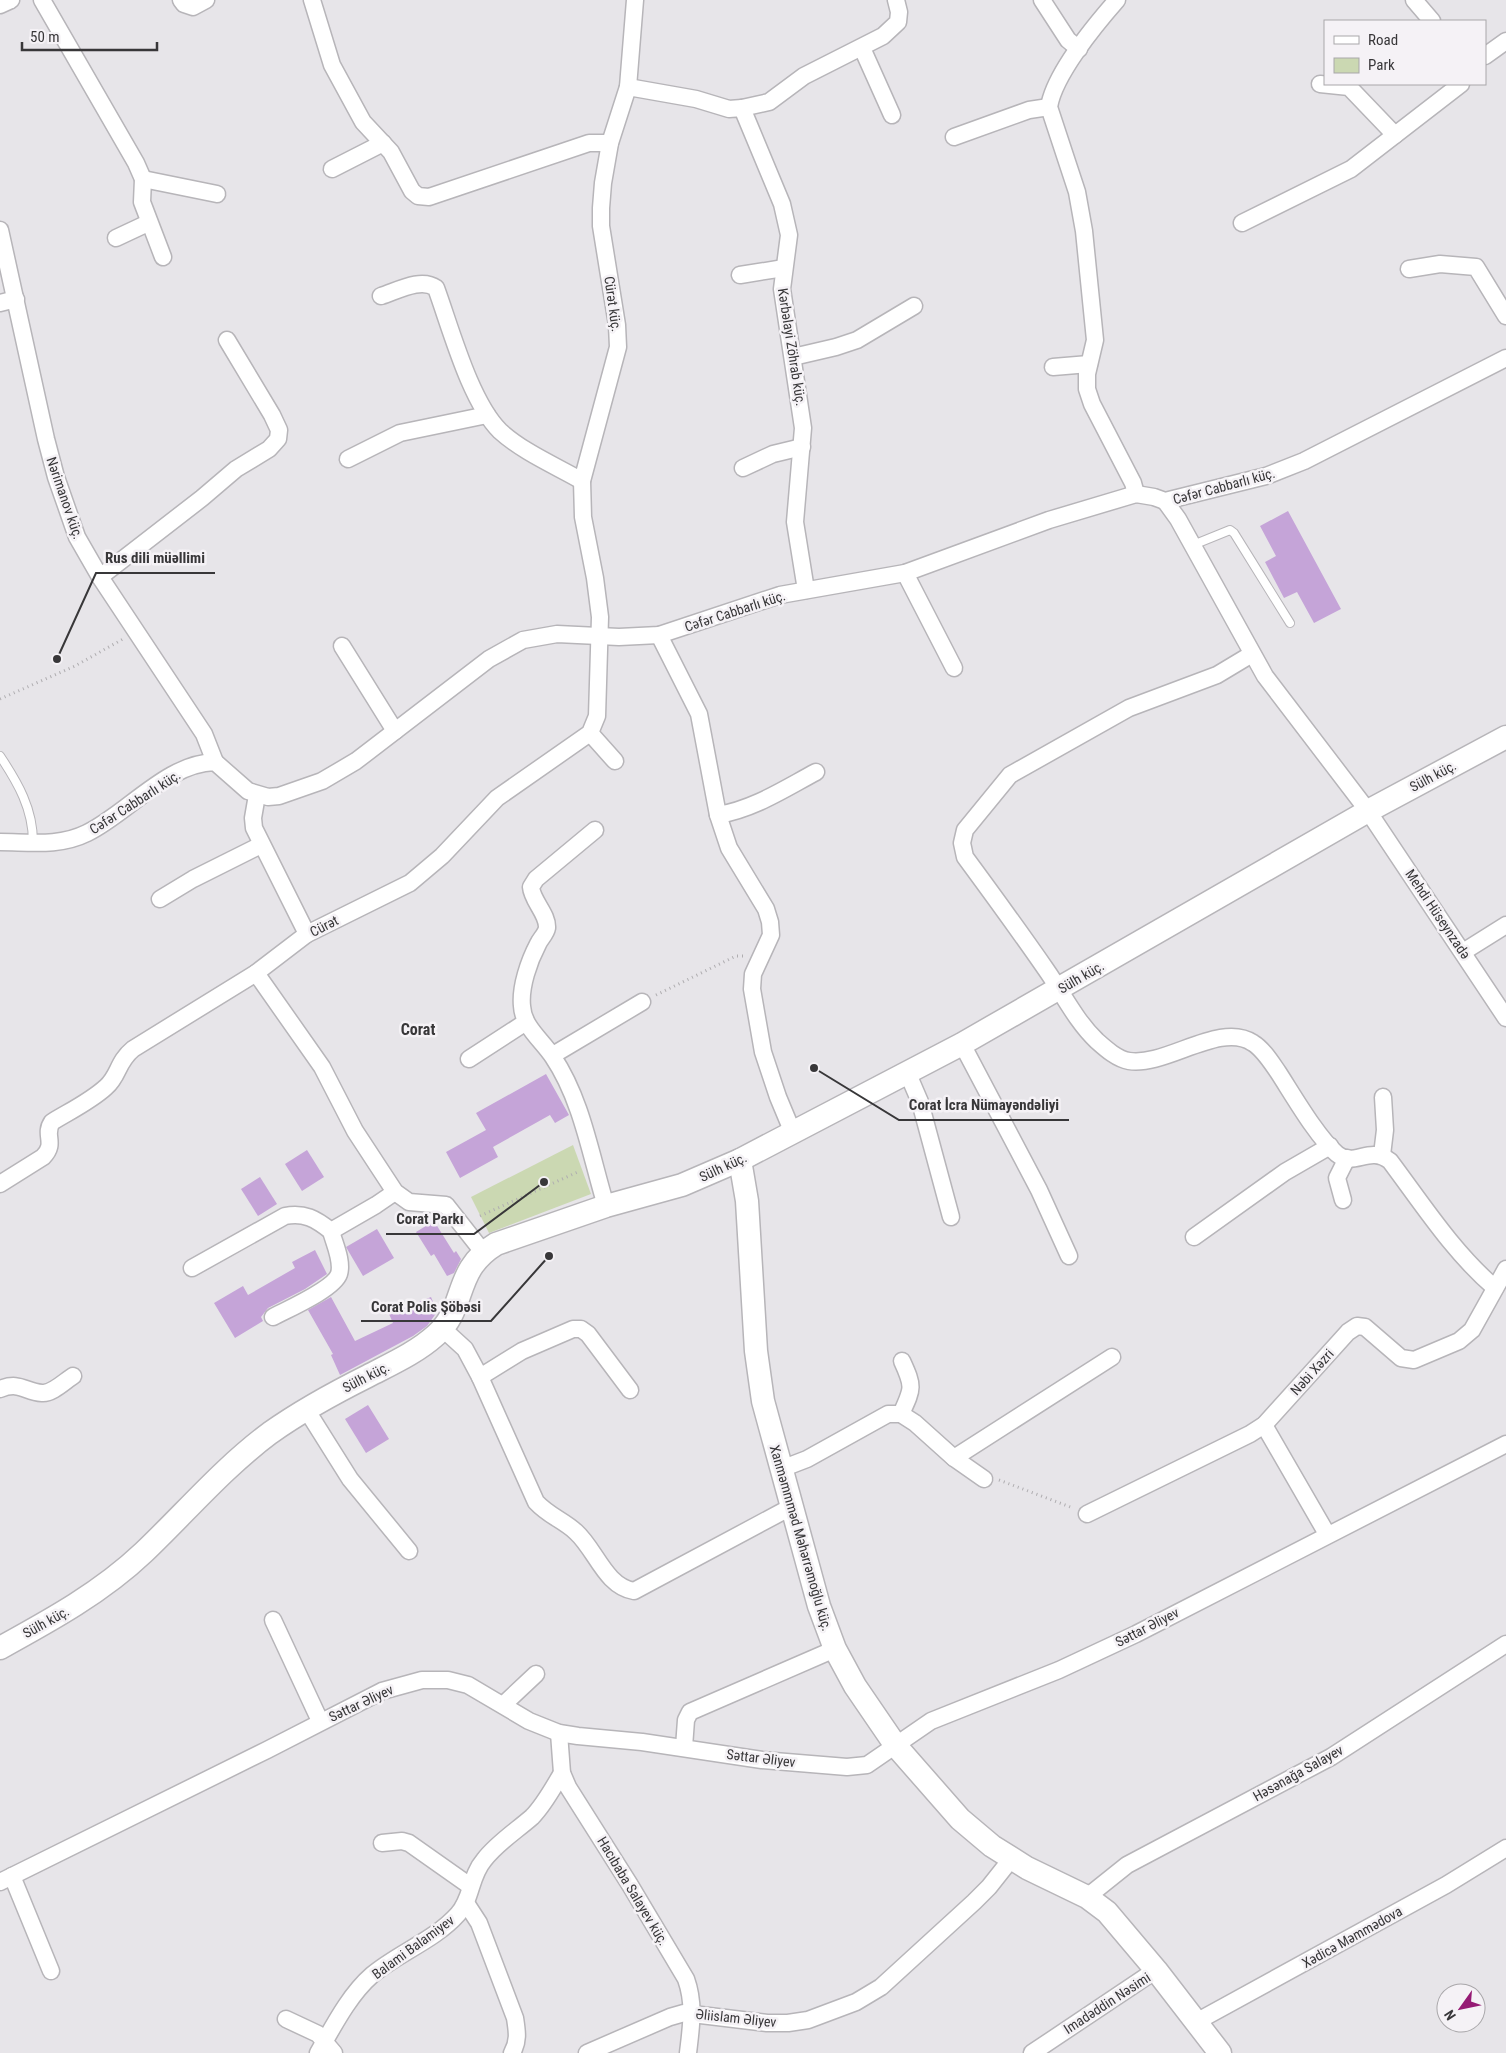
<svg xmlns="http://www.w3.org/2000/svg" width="1506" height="2053" viewBox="0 0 1506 2053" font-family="'Roboto Condensed',sans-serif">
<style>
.green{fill:#cbd8b2}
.building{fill:#c5a4d8}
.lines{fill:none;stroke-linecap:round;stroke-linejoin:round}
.lane-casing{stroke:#b7b5b9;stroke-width:10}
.street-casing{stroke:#b7b5b9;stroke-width:19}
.secondary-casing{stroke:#b7b5b9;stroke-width:25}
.path{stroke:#afadb0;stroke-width:3;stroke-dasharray:1 4;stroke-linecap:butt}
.lane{stroke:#fff;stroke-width:8}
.street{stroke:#fff;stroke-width:16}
.secondary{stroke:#fff;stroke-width:22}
.labels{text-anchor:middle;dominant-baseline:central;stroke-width:5;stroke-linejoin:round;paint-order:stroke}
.street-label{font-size:14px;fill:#383739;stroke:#f5f2f6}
.quarter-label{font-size:16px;font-weight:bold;fill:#383739;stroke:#f5f2f6}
.leader{fill:none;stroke:#383739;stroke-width:2}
.callout-dot{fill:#383739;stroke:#f5f2f6;stroke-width:2}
.callout-label{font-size:15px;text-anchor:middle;font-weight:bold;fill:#383739;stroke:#f5f2f6;stroke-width:5;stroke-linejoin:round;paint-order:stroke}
</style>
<rect width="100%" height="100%" fill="#e7e5e9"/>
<!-- green -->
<path class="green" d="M573 1145 591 1194 489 1233 471 1197Z"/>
<!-- building -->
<g class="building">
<path d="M1288 511 1341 609 1314 623 1297 592 1284 598 1265 562 1276 556 1260 526Z"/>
<path d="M546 1074 569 1115 555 1123 550 1115 493 1147 498 1157 460 1178 446 1152 486 1130 476 1113Z"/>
<path d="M307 1150 324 1177 302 1191 285 1164Z"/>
<path d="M260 1177 277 1204 258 1216 241 1189Z"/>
<path d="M434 1221 454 1253 456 1251 461 1259 454 1273 447 1276 434 1254 431 1256 416 1232Z"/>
<path d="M377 1229 394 1258 363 1276 346 1247Z"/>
<path d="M315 1250 327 1274 305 1289 268 1308 261 1317 263 1321 235 1338 214 1303 243 1286 248 1295 295 1268 292 1262Z"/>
<path d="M331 1297 355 1341 393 1323 389 1314 431 1297 437 1312 427 1326 413 1336 340 1375 331 1355 333 1354 308 1310Z"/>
<path d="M368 1405 389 1439 366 1453 345 1419Z"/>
</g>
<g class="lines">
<!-- lane casing -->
<g class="lane-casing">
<g id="lane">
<path d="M1193 545 1230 530 1234 533 1290 623"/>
<path d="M0 756C18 783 33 809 33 842"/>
</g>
</g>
<!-- street casing -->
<g class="street-casing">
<g id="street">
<path d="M42 0 136 163 143 179 142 202 163 257"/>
<path d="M181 0 184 4 193 7 206 0"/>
<path d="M312 0 332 65 363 122 391 152 412 191 418 196 429 197 589 143H610"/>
<path d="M1042 0 1068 40 1079 49"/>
<path d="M1117 0C1095 25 1054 75 1049 107L1077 192 1084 231 1095 340 1087 374V389L1092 404 1133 483 1136 494"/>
<path d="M1414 0 1432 21"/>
<path d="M0 5 11 0"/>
<path d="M862 48 892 115"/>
<path d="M1485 56 1506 41"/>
<path d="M1320 84 1349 87 1395 135"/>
<path d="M628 87 696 99 729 109 742 108 782 204 789 235 782 289 803 428 795 522 806 590"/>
<path d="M742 108 769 102 804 76 883 36 898 22 899 12 896 0"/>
<path d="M954 137 1029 110 1049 107"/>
<path d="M332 169 383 143"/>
<path d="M143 179 217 194"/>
<path d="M1242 223 1351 169 1461 84"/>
<path d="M0 230 46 439 56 477 77 537 100 577 204 734 215 762"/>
<path d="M116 238 148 223"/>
<path d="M1409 269 1440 264 1476 267 1506 316"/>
<path d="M740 275 784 268"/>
<path d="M381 296C397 291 421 277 436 288 451 329 470 401 500 431 523 452 556 466 582 481"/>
<path d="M0 303 16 299"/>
<path d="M793 357 836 347 857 340 914 306"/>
<path d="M1053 367 1089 364"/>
<path d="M348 459 400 433 487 415"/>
<path d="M743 468 773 454 802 447"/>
<path d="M1165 501 1178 519 1265 676 1368 811 1506 1018"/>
<path d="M905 573 954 668"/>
<path d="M100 577 202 498 236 469 269 449 278 439 279 430 272 415 227 340"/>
<path d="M659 635 699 714 718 815 729 848 766 909 770 922 771 935 753 974 752 989 763 1052 778 1097 793 1133"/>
<path d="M342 646 395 731"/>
<path d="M1252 654 1217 675 1129 708 1010 775 965 830 962 843 965 857C993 895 1020 932 1047 971 1063 994 1076 1021 1097 1041 1106 1049 1117 1059 1129 1061 1166 1067 1220 1021 1253 1043 1263 1049 1271 1062 1278 1072 1293 1095 1317 1137 1337 1154 1354 1168 1369 1145 1390 1161 1423 1205 1453 1252 1495 1288"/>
<path d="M590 733 615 761"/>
<path d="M257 795 253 818 254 828 307 934"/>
<path d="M718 815C754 809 784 789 816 772"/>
<path d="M595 830 536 879 531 887C532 901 548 914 547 928 546 934 540 939 538 944 529 961 520 987 522 1006 523 1027 542 1040 553 1057 582 1100 591 1157 606 1206"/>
<path d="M0 842C29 842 59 847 87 833 128 813 167 763 215 762L248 791 268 797 279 796 322 781 356 761 489 659 523 640 557 634 619 637 659 635 780 595 905 573 1049 520 1136 494 1154 497 1165 501 1266 476 1304 461 1506 358"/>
<path d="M160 899 193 879 261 845"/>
<path d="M1463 952 1506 925"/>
<path d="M256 973 322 1067 355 1131 395 1192 409 1202 446 1205 483 1252"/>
<path d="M962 1044 1039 1190 1069 1256"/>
<path d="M553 1055 642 1002"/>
<path d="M469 1059 526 1022"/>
<path d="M908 1074 920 1102 951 1217"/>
<path d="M1382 1155 1385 1130 1383 1097"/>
<path d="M0 1184 43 1157C57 1143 43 1135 52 1122 70 1111 91 1101 106 1087 119 1076 117 1062 133 1049L256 973 307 934 410 883 442 856 497 798 590 733 597 716 600 617 595 578 583 517 582 481 618 347 617 325 601 226V208L603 183 610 143 628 87 635 0"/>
<path d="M1343 1200 1337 1178 1347 1158"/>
<path d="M1194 1237 1285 1172 1330 1146"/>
<path d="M192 1268 285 1216C304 1212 316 1219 331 1231L376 1205 395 1192"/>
<path d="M273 1317C288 1309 334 1289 339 1274 343 1261 334 1243 331 1231"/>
<path d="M442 1328 465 1349 480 1377 536 1502C549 1516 563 1520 576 1532 596 1550 605 1586 634 1591L791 1507"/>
<path d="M480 1377 522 1351 573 1329H581L588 1334 630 1390"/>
<path d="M0 1389C20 1381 25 1392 42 1393 52 1394 65 1381 73 1376"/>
<path d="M306 1409 350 1479 409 1551"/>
<path d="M901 1414C913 1388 914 1387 902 1361"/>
<path d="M1264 1425 1327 1534"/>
<path d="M954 1458 1112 1357"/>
<path d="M781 1469 807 1459 888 1414H901L915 1423 954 1458 984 1479"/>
<path d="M1087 1514 1250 1434 1264 1425 1348 1332 1357 1326 1365 1327 1401 1358 1414 1360 1459 1341 1472 1330 1506 1269"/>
<path d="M273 1620 320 1721"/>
<path d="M503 1705 536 1674"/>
<path d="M559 1733 562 1773 568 1787 630 1885 686 1979C695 2004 691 2027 688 2053"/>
<path d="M684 1747 686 1720 690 1712 835 1649"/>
<path d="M382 1843 402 1841 409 1843 470 1886"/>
<path d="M12 1876 51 1971"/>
<path d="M0 1882 267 1750 382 1691 422 1680H448L468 1685 529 1721 559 1733 578 1736 642 1742 762 1760 847 1767 867 1765 931 1721 1059 1670 1136 1634 1506 1444"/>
<path d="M1087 1897 1127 1865 1331 1757 1506 1644"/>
<path d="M466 1903 479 1923 515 2018C517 2031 519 2041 512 2053"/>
<path d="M286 2019 318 2034 334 2053"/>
<path d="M1196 2022 1446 1885 1506 1848"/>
<path d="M318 2053C333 2027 349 1995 372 1975 398 1953 435 1940 458 1914 472 1899 470 1876 484 1860 497 1843 516 1831 532 1817 544 1805 553 1788 562 1773"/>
<path d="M587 2053 670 2017 684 2013 767 2023H788L808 2020 856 2002 881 1987 974 1902 989 1887 1012 1858"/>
<path d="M1032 2053 1156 1970"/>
</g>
</g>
<!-- secondary casing -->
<g class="secondary-casing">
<g id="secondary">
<path d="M740 1160 747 1201 756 1351 763 1401 819 1606 835 1649 855 1686 896 1746 960 1819 992 1846 1027 1868 1087 1897 1107 1912 1156 1970 1220 2053"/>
<path d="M0 1648C51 1620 102 1592 144 1552 186 1512 223 1468 270 1433 301 1411 334 1393 368 1376 391 1364 416 1353 436 1335 468 1306 452 1271 496 1244L606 1206 682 1185 740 1160 962 1044 1368 811 1506 737"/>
</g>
</g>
<!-- path -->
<g class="path">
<path d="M0 699 75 666 123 639"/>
<path d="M656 995 736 956H744"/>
<path d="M480 1216 580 1171"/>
<path d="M999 1480 1073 1508"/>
</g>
<!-- lane -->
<use href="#lane" class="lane"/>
<!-- street -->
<use href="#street" class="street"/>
<!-- secondary -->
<use href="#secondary" class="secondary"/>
</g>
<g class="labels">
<!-- street labels -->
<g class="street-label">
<text transform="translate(613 304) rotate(82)">Cürət küç.</text>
<text transform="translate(792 347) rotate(81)">Kərbəlayi Zöhrab küç.</text>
<text transform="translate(1224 486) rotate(-15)">Cəfər Cabbarlı küç.</text>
<text transform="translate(65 498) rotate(71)">Nərimanov küç.</text>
<text transform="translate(735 611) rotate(-18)">Cəfər Cabbarlı küç.</text>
<text transform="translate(1433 776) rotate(-28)">Sülh küç.</text>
<text transform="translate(135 802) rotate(-33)">Cəfər Cabbarlı küç.</text>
<text transform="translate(1438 914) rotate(56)">Mehdi Hüseynzadə</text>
<text transform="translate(324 926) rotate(-27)">Cürət</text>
<text transform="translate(1081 977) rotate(-30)">Sülh küç.</text>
<text transform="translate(723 1167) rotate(-25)">Sülh küç.</text>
<text transform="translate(1312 1372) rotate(-48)">Nəbi Xəzri</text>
<text transform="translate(366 1377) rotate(-27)">Sülh küç.</text>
<text transform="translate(801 1538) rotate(74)">Xanməmmməd Məhərrəmoğlu küç.</text>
<text transform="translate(46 1622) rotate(-29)">Sülh küç.</text>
<text transform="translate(1147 1627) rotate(-27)">Səttar Əliyev</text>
<text transform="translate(361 1703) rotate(-25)">Səttar Əliyev</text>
<text transform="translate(761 1758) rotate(7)">Səttar Əliyev</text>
<text transform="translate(1298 1773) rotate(-29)">Həsənağa Salayev</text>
<text transform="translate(633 1891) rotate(59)">Hacıbaba Salayev küç.</text>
<text transform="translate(1352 1937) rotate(-29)">Xədicə Məmmədova</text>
<text transform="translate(413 1947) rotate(-36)">Balami Balamiyev</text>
<text transform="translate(1107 2003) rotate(-33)">Imadəddin Nəsimi</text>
<text transform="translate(736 2018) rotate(6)">Əliislam Əliyev</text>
</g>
<!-- quarter labels -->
<g class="quarter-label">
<text x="418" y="1029">Corat</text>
</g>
</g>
<!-- callouts -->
<path class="leader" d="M57 659L96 573H215M814 1068L899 1120H1069M544 1182L474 1234H386M549 1256L491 1321H361"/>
<g class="callout-dot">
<circle cx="57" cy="659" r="5"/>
<circle cx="814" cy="1068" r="5"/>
<circle cx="544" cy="1182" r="5"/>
<circle cx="549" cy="1256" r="5"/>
</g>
<g class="callout-label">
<text x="155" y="563">Rus dili müəllimi</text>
<text x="984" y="1110">Corat İcra Nümayəndəliyi</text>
<text x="430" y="1224">Corat Parkı</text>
<text x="426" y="1312">Corat Polis Şöbəsi</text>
</g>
<!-- legend -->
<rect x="1324" y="20" width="162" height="65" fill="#f5f2f6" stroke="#a9a7aa"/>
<rect x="1334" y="36" width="25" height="8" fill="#ffffff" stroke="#a9a7aa"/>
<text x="1368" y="45" font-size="15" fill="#383739">Road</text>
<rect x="1334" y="58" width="25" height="15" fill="#cbd8b2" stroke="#a9a7aa"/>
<text x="1368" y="70" font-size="15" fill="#383739">Park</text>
<!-- north arrow -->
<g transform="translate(1461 2008) rotate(237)"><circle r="24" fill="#f5f2f6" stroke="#a9a7aa"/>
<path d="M0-4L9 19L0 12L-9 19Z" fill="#961a74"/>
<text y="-8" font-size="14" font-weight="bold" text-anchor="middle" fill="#383739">N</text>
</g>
<!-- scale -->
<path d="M22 42v8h135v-8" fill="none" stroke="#383739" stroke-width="2.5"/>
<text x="30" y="42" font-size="15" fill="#383739" stroke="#f5f2f6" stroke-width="4" paint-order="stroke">50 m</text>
</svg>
